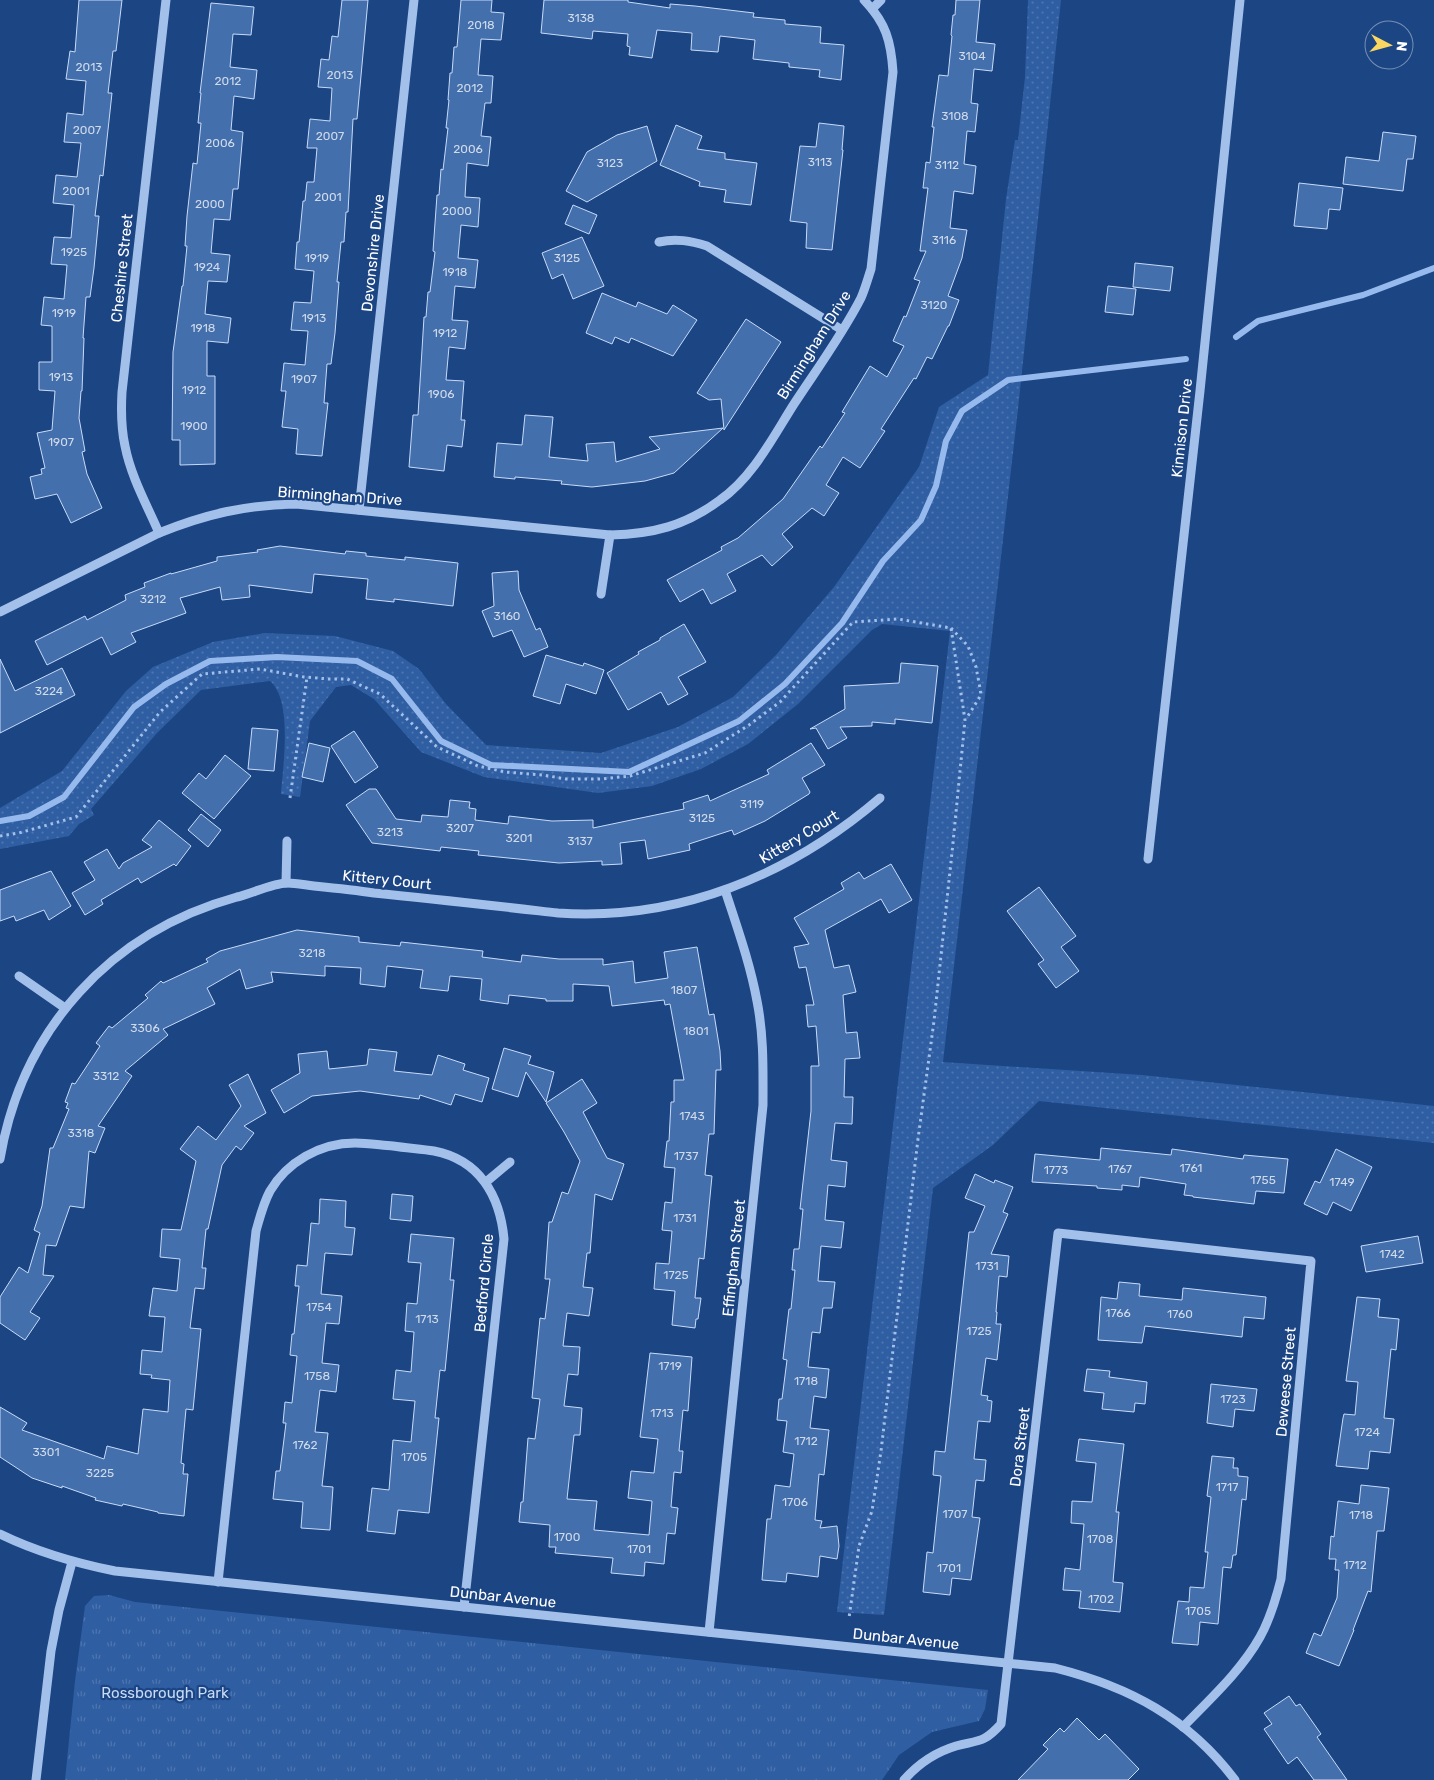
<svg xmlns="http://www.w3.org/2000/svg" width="1434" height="1780" viewBox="0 0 1434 1780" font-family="Rubik,sans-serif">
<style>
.grass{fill:url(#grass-dots)}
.park{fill:url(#park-tufts)}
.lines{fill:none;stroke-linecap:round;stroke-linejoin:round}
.stream{stroke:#96baed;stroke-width:6}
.building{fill:#446fad;stroke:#c8dbf8}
.path{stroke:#a3c0eb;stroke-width:3;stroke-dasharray:2.5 4;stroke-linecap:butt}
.minor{stroke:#a3c0eb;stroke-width:9}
.labels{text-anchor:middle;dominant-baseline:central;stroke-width:4.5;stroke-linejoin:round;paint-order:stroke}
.number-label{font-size:12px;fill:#d0dbea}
.street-label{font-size:15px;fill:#fff;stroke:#1c4584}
.park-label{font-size:15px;fill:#c8dbf8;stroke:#1c4584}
</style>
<defs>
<pattern id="grass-dots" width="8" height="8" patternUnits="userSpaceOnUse" patternTransform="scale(1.25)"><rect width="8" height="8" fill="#2f5ea2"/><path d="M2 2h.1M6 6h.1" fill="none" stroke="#4e76b0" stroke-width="1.8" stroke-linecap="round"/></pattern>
<pattern id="park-tufts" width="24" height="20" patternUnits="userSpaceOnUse" patternTransform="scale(1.25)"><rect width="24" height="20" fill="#2f5ea2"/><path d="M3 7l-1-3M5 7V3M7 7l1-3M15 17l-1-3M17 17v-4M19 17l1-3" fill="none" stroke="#4e76b0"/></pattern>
</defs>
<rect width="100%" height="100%" fill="#1c4584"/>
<!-- grass -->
<path class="grass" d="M1028 0H1061L1018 409 943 1062 1142 1075 1434 1106V1143L1039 1101 993 1145 933 1188 884 1615 837 1612 950 631 882 624 872 630 798 704 748 744 701 769 652 786 598 793 484 777 421 752 374 699 351 685 336 687 310 721 300 797 281 794C283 765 293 701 270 681L201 690 157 733 91 809 94 815 79 824 69 836 0 849V808L62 771 126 691 153 667 213 642 265 633 335 636 393 651 419 669 446 704 486 745 601 753 678 727 733 697 776 655 834 587 919 467 939 407 988 375 1006 199 1015 140H1018L1025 77Z"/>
<!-- park -->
<path class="park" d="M109 1595 135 1602 988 1690 985 1709 979 1721 932 1732 899 1755 882 1780H65L75 1681 85 1606 94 1596Z"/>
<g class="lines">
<!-- stream -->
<g class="stream">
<path d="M1236 337 1258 321 1363 295 1434 268"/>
<path d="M0 821 29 816 64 797 134 707 166 684 210 661 277 657 357 661 392 679 441 741 491 765 629 772 739 721 785 684 842 623 883 561 921 520 936 486 946 441 962 411 1008 380 1186 359"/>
</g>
</g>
<!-- building -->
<g class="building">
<path d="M79 0H122L116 51H113L108 93H112L103 176 100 175 95 216H99L94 268 90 297H86L83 338H84L82 391H81L79 418 85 451 82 452 87 474 102 508 71 523 57 494 35 499 30 477 42 474 41 469 45 468 37 433 52 430 55 391 39 390V362H52V326L41 325 44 297 64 299 67 265 51 264 54 237 71 238 74 205 53 203 56 175 77 177 81 143 64 142 67 113 83 115 86 81 66 79 70 51 75 52Z"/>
<path d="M342 0H368L357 119H353L348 212H346L344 242H341L337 282H339L335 333 331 364H327L324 403H328L322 456 296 454 298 429 282 427 286 391H281L284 363 305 365 308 331 291 330 294 302 311 303 314 271 295 269 297 242H299L303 201H305L307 182H314L317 148H307L310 119 330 121 332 88 318 87 321 59 329 60 332 36 338 37Z"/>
<path d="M461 0H492L491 12 504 13 501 40 481 39 478 75 493 76 491 103H485L481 136 491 137 488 166 467 163 465 197 480 198 478 227 461 225 458 258 478 260 475 288 455 286 452 320 468 321 465 349 449 347 446 380 464 381 461 420H465L462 447 447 445 444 471 409 467 413 415H418L424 317H426L428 292H430L435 252 433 251 437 195H439L441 169 443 170 448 128H446L449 100H448L450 73H452L454 47H457Z"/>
<path d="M544 0H628V2L670 8V4L695 6 754 13 753 17 785 20V24L821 27 820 43 844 45 841 80 819 77 820 70 789 67V63L753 59 755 40 720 36 718 52 691 50 692 33 657 30 652 58 629 55 630 47 627 46 628 34 593 31 592 39 541 33Z"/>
<path d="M956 0H980L976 42 995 44 992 71 974 69 971 103 978 104 975 132 967 131 964 164 976 166 973 194 954 191 950 228 967 230 962 258 948 296 959 300 949 326H948L932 359 927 357 916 379 914 378 881 429 885 431 860 468 843 457 826 485 839 493 824 516 812 508 782 534 793 547 772 566 762 555 727 574 736 591 711 604 703 589 680 602 667 580 722 550 721 547 738 538 783 499 820 446 822 448 845 413 842 412 870 366 887 377 904 346 893 341 904 316 906 317 920 281 914 279 926 251H920L928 188H923L926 162 930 163 934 127H932L939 75 948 76 952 36 951 35 953 15H955Z"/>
<path d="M211 3 254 7 251 35 233 34 230 67 257 70 254 99 234 96 231 130 243 132 238 189H233L230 220 214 219 211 253 230 255 227 282 208 281 205 314 231 318 228 343 207 341V376H215V464L180 465V440H172L173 352 182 286H183L187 246H185L187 216 193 163 197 164 201 123H198L201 93H200Z"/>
<path d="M819 123 844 126 842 150H843L832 250 806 248 807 223 790 221 800 146 816 147Z"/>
<path d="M676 125 702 136 697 149 725 153V159L757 163 751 205 724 202 726 190 699 186 700 182 660 165Z"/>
<path d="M647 126 657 161 587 202 566 191 587 152 617 135Z"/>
<path d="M1383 132 1416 136 1413 159H1407L1403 191 1343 184 1346 157 1379 161Z"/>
<path d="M1299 183 1343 188 1340 210 1329 209 1327 229 1294 226Z"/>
<path d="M573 205 597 215 589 234 565 224Z"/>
<path d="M582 237 604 286 573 299 563 274 552 279 542 253Z"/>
<path d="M1135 263 1173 267 1170 291 1133 287Z"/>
<path d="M1108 286 1136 289 1133 315 1105 312Z"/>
<path d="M602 293 636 307 638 302 667 314 673 305 697 320 673 356 631 338 629 343 615 337 612 344 586 333Z"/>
<path d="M746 319 781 342 724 430 721 399 709 400 697 393Z"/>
<path d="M525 415 553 417 549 457 588 461 586 444 614 442 616 462 660 449 649 437 723 428 674 473 645 481 592 487 561 484 562 481 515 477V479L494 477 497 443 522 445Z"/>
<path d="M280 546 345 554 346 551 366 553V556L405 560V557L458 563 453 606 394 599V602L366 599 368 579 314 574 312 593 249 585 250 597 222 600 220 587 180 598 186 613 131 633 136 642 111 655 102 637 47 665 35 641 85 616 87 620 126 600 125 595 145 587 144 583 171 573V574L217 561V557L258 552 257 550Z"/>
<path d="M518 571 519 590 536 630 540 628 548 647 524 657 512 630 493 637 482 611 494 606 492 573Z"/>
<path d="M684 624 706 662 678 677 688 694 668 705 661 692 628 710 607 673 639 654 638 652 660 640V638Z"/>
<path d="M546 655 583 666 584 663 604 670 596 694 566 684 560 704 533 696Z"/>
<path d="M0 659 15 691 62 668 75 695 0 733Z"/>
<path d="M901 663 938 666 932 723 895 719V724L872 722V726L840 727 847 738 828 749 816 728 810 729 845 709 844 686 899 683Z"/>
<path d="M252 728 278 730 274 771 248 769Z"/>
<path d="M354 731 378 767 355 783 331 746Z"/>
<path d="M309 743 330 748 323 782 302 777Z"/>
<path d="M811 743 825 765 802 778 810 792 809 794 765 821 734 835 732 830 689 844 690 850 648 859 645 840 620 843 622 864 602 865V861L559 863 478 855 479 851 441 847 440 851 372 843 346 805 369 789H376L396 819 421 822 422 815 448 817 450 800 470 802 469 808 476 809 475 820 508 824 509 816 552 821 593 820V828L684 809 683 803 708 795 710 801 769 774 767 770Z"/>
<path d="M225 755 251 776 214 819 182 793 199 773 206 779Z"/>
<path d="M201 814 221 830 208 847 188 830Z"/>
<path d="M159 820 191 846 176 866 174 864 141 883 138 878 101 900 103 904 85 915 72 893 95 880 84 862 107 849 119 869 123 863 152 847 142 840Z"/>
<path d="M891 864 912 900 889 913 881 899 825 930 834 968 849 965 856 992 843 995 846 1033 857 1032 860 1058 845 1059 844 1097H853L852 1124 835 1123 831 1160 847 1162 845 1187 828 1185 825 1220 844 1222 841 1248 821 1246 818 1281 835 1282 832 1308H823L820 1333 812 1332 808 1367 829 1369 826 1398 814 1396 810 1428 829 1430 824 1475 819 1474 815 1520 822 1521 820 1528 837 1526 839 1546 837 1559 820 1556 818 1577 787 1573 786 1582 762 1580 767 1519H771L775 1485 790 1487 794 1454 783 1452 787 1421 777 1420 779 1399H782L787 1360 783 1359 789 1309H791L795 1270H792L794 1249H799L803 1209H800L811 1111V1066H819L816 1026 808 1027 806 1005H814L806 967 799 968 794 947 809 944 794 918 844 889 841 883 859 872 864 879Z"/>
<path d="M51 871 71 906 49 920 44 910 16 921 14 916 0 921V890Z"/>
<path d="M1039 887 1076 936 1061 947 1079 971 1056 988 1038 964 1044 960 1007 911Z"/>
<path d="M297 930 359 937V942L400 946 401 942 483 951 482 957 521 962 522 955 559 959H603V965L633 961 635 983 668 978 664 952 697 947 709 1015 714 1014 720 1051 721 1070H716L714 1134H709L705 1175 712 1176 704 1259 699 1258 695 1298H701L698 1319H696L695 1328 672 1325 675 1291 654 1289 656 1263 669 1264 672 1231 662 1230 665 1202 672 1203 675 1168 664 1167 667 1141H669L671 1102H674V1080H684L670 1004 665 1005 664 1000 612 1006 609 986 573 984V1001H546V999L509 995 508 1004 480 1000 482 979 450 976 448 991 420 988 423 970 387 966 385 987 360 984 361 968 325 966V976L271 972 273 982 246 989 240 969 207 988 215 1004 163 1029 168 1035 125 1071 132 1076 98 1126 105 1128 95 1153 89 1151 84 1208 70 1206 56 1246 46 1245 43 1275 54 1276 30 1312 40 1318 25 1340 0 1323V1297L19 1267 28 1273 40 1233 34 1230 42 1206 50 1148H53L69 1109 66 1108 68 1103 65 1102 72 1083 75 1084 100 1046 96 1043 109 1026 112 1028 148 998 145 995 161 981 163 983 208 962 206 959 220 951Z"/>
<path d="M504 1048 531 1056 528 1064 554 1072 546 1102 526 1072 518 1097 492 1089Z"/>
<path d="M369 1049 397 1052 394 1071 432 1075 438 1055 465 1064 463 1070 489 1078 482 1102 455 1094 451 1105 420 1095 419 1099 360 1091 312 1096 284 1113 271 1090 300 1073 298 1054 327 1051 329 1069 367 1065Z"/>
<path d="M248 1074 266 1113 244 1126 254 1133 241 1150 236 1146 222 1165 208 1229H206L202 1268H206L204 1289 195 1288 190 1328 201 1329 193 1410 186 1409 181 1463 184 1464 183 1474H188L184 1516 158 1513V1512L123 1504 122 1506 95 1500 96 1498 62 1486V1488L32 1478 0 1457V1407L27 1423 22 1430 104 1459 107 1446 138 1454 143 1409 168 1412 170 1380 151 1378 152 1375 140 1374 142 1350 162 1352 165 1317 149 1316 153 1288 177 1291 180 1259 160 1257 162 1229 181 1230 196 1161 180 1149 198 1126 216 1140 241 1106 229 1085Z"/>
<path d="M582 1079 597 1103 583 1112 607 1158 624 1164 612 1200 595 1194 590 1253H587L583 1287 593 1288 589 1316 567 1313 563 1346 580 1347 578 1375 568 1374 564 1406 582 1408 580 1435H574L567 1499 597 1501 594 1530 649 1535 652 1501 628 1498 631 1471 654 1473 658 1439 640 1437 650 1353 692 1357 688 1411 683 1410 679 1451H683L681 1473 674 1472 671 1507 678 1508 675 1534 667 1533 664 1564 645 1562 644 1576 611 1573 613 1558 555 1553 556 1547H549L550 1525 519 1522 521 1502H523L528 1438 535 1439 540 1399 532 1398 540 1318 545 1319 550 1279H545L549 1222H552L562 1192 568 1194 580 1161 564 1132 546 1103Z"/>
<path d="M1101 1148 1171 1155 1172 1149 1243 1159 1244 1155 1288 1159 1284 1193 1256 1191 1254 1204 1193 1197V1196L1184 1195 1186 1184 1140 1177 1139 1187 1122 1185V1190L1097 1188V1186L1032 1182 1035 1154 1100 1160Z"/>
<path d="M1336 1149 1372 1167 1351 1211 1333 1202 1327 1215 1304 1204 1315 1181 1320 1183Z"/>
<path d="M975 1174 994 1183 995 1180 1013 1187 1003 1212 1008 1214 991 1254 1009 1256 1007 1277 999 1276 996 1312H997L996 1324H1001L997 1360 986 1358 981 1395 988 1396 987 1400 992 1401 990 1422 978 1421 974 1459 986 1460 984 1481 976 1480 972 1517 980 1518 971 1580 952 1578 950 1595 923 1592 927 1552 933 1553 941 1476 933 1475 935 1451 945 1452 969 1232H974L985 1206 965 1198Z"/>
<path d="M392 1194 413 1196 411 1221 390 1219Z"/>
<path d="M320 1199 346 1201 345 1227 355 1228 352 1255 325 1253 321 1294 342 1296 339 1324 326 1323 322 1363 339 1365 336 1392 320 1390 315 1432 328 1433 322 1486 333 1487 330 1530 301 1528 303 1502 273 1499 276 1471H280L286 1423H283L285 1402 292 1403 297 1356 290 1355 292 1334H294L299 1286H295L297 1265 307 1266 311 1223 319 1224Z"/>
<path d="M411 1234 454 1238 450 1280H454L445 1371 440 1370 435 1418H439L429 1513 398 1510 395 1534 367 1531 372 1488 389 1490 393 1440 411 1442 415 1401 393 1399 396 1370 411 1372 414 1332 405 1331 407 1303 417 1304 421 1263 408 1262Z"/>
<path d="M1418 1236 1423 1263 1366 1272 1361 1246Z"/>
<path d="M1119 1282 1140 1284 1139 1296 1182 1300 1183 1288 1266 1297 1264 1319 1244 1317 1242 1337 1145 1326 1142 1343 1098 1340 1101 1297 1117 1299Z"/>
<path d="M1357 1297 1380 1299 1378 1317 1399 1319 1396 1350 1391 1349 1384 1418 1394 1419 1390 1453 1370 1451 1368 1469 1336 1466 1343 1418 1344 1414 1355 1415 1358 1382 1346 1381Z"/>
<path d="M1087 1369 1110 1371 1109 1377 1147 1382 1145 1404 1135 1403 1134 1412 1102 1409 1104 1393 1084 1391Z"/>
<path d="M1211 1384 1257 1389 1254 1411 1235 1409 1233 1427 1207 1423Z"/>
<path d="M1079 1439 1124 1444 1116 1512H1119L1113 1582 1123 1583 1120 1612 1079 1608 1081 1591 1063 1590 1065 1568 1080 1570 1084 1524 1071 1523 1072 1501 1092 1502 1096 1463 1076 1461Z"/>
<path d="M1212 1456 1234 1458 1233 1468H1238V1476L1248 1477 1246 1500 1242 1499 1236 1555H1233L1231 1568 1223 1567 1218 1624 1200 1622 1198 1645 1172 1643 1178 1601 1189 1602 1190 1587 1204 1588 1208 1552H1205L1211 1497 1207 1496Z"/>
<path d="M1361 1485 1389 1488 1384 1531H1377L1371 1592 1368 1591 1353 1630H1354L1339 1666 1306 1653 1314 1633 1321 1636 1337 1598 1339 1570H1335L1336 1559H1329L1331 1536 1334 1537 1338 1501 1359 1504Z"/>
<path d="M1289 1696 1296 1706 1300 1704 1321 1734 1317 1737 1347 1780H1314L1297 1757 1288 1764 1264 1729 1272 1724 1264 1713Z"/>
<path d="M1077 1718 1099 1740 1105 1734 1139 1769 1128 1780H1018L1048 1749 1043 1745 1060 1728 1064 1732Z"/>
</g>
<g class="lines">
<!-- path -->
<g class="path">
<path d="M951 628 968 646 976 667 980 688 981 695 966 719"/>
<path d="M290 798 307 677"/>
<path d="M0 836 19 833 76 817 160 712 202 674 260 669 304 677 329 679H347L380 694 437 747 478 766 505 772 543 775 566 779H601L630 776 705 753 749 725 780 702 853 622 898 619 951 628 965 720 953 843 934 1021 918 1139 881 1451 872 1511 859 1546 849 1618"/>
</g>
<!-- minor -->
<g class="minor">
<path d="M872 9 881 0"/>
<path d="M659 242C676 238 691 241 707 246L842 330"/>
<path d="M359 510 414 0"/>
<path d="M159 533C147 505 131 477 125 446 121 428 121 410 122 392L166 0"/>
<path d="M601 594 610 535"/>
<path d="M0 612 159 533C206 514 245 505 296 504L610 535C653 534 685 526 720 500 753 477 773 437 794 404 817 369 842 335 861 298 865 289 868 278 871 269L893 72C891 41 886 23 864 0"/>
<path d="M1148 859 1200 391 1240 0"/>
<path d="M286 883 287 841"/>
<path d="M19 976 65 1008"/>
<path d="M0 1159C22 1029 110 932 237 897 250 894 274 883 287 883 296 883 305 885 314 886 334 888 354 890 374 893 435 899 496 906 558 913 679 921 789 876 880 798"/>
<path d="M486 1182 510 1162"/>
<path d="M0 1534C37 1552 75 1563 115 1571L1055 1668C1130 1687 1188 1718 1235 1780"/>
<path d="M218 1582 256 1231C260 1217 263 1204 270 1191 287 1162 320 1143 355 1143 367 1143 380 1145 393 1146 406 1148 421 1149 434 1151 480 1160 500 1196 504 1239L464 1607"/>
<path d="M709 1632 763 1105C763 1070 764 1036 757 1001 750 963 737 927 725 890"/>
<path d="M36 1780 51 1651 59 1610 72 1562"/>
<path d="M904 1780C918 1764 936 1752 956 1746 979 1740 984 1743 1001 1724L1058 1233 1311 1261 1281 1579C1276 1599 1270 1619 1260 1637 1241 1671 1210 1699 1183 1727"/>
</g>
</g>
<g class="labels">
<!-- number labels -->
<g class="number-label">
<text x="581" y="18">3138</text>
<text x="481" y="25">2018</text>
<text x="972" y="56">3104</text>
<text x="89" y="67">2013</text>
<text x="340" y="75">2013</text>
<text x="228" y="81">2012</text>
<text x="470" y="88">2012</text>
<text x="955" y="116">3108</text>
<text x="87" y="130">2007</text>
<text x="330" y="136">2007</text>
<text x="220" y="143">2006</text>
<text x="468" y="149">2006</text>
<text x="820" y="162">3113</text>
<text x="610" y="163">3123</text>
<text x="947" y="165">3112</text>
<text x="76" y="191">2001</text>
<text x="328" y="197">2001</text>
<text x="210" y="204">2000</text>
<text x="457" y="211">2000</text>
<text x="944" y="240">3116</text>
<text x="74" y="252">1925</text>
<text x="317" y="258">1919</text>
<text x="567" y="258">3125</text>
<text x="207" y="267">1924</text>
<text x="455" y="272">1918</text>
<text x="934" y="305">3120</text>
<text x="64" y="313">1919</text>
<text x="314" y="318">1913</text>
<text x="203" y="328">1918</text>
<text x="445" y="333">1912</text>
<text x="61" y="377">1913</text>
<text x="304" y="379">1907</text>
<text x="194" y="390">1912</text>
<text x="441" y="394">1906</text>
<text x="194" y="426">1900</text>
<text x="61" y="442">1907</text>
<text x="153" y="599">3212</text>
<text x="507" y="616">3160</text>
<text x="49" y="691">3224</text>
<text x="752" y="804">3119</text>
<text x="702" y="818">3125</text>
<text x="460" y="828">3207</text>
<text x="390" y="832">3213</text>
<text x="519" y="838">3201</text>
<text x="580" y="841">3137</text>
<text x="312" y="953">3218</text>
<text x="684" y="990">1807</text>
<text x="145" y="1028">3306</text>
<text x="696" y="1031">1801</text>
<text x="106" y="1076">3312</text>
<text x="692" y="1116">1743</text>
<text x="81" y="1133">3318</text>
<text x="686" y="1156">1737</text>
<text x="1191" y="1168">1761</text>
<text x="1120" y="1169">1767</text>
<text x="1056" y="1170">1773</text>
<text x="1263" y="1180">1755</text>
<text x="1342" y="1182">1749</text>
<text x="685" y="1218">1731</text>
<text x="1392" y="1254">1742</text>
<text x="987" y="1266">1731</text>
<text x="676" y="1275">1725</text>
<text x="319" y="1307">1754</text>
<text x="1118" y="1313">1766</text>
<text x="1180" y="1314">1760</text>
<text x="427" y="1319">1713</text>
<text x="979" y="1331">1725</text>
<text x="670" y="1366">1719</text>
<text x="317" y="1376">1758</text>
<text x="806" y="1381">1718</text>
<text x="1233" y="1399">1723</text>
<text x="662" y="1413">1713</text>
<text x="1367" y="1432">1724</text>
<text x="806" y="1441">1712</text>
<text x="305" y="1445">1762</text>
<text x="46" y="1452">3301</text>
<text x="414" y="1457">1705</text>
<text x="100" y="1473">3225</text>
<text x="1227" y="1487">1717</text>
<text x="795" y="1502">1706</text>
<text x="955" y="1514">1707</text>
<text x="1361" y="1515">1718</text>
<text x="567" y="1537">1700</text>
<text x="1100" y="1539">1708</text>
<text x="639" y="1549">1701</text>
<text x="1355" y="1565">1712</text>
<text x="949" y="1568">1701</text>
<text x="1101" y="1599">1702</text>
<text x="1198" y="1611">1705</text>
</g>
<!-- street labels -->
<g class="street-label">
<text transform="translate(373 253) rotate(-84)">Devonshire Drive</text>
<text transform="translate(122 268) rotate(-84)">Cheshire Street</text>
<text transform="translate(814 345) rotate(-58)">Birmingham Drive</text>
<text transform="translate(1182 428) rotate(-84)">Kinnison Drive</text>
<text transform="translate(340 496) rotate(4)">Birmingham Drive</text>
<text transform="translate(799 837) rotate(-31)">Kittery Court</text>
<text transform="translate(387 880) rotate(6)">Kittery Court</text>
<text transform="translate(734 1258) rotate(-84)">Effingham Street</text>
<text transform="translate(484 1283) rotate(-85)">Bedford Circle</text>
<text transform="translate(1286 1382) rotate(-85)">Deweese Street</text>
<text transform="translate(1020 1447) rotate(-83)">Dora Street</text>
<text transform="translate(503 1597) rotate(6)">Dunbar Avenue</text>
<text transform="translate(906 1639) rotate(6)">Dunbar Avenue</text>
</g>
<!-- park labels -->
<g class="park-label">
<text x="165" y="1693">Rossborough Park</text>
</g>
</g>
<!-- north arrow -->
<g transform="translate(1389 45) rotate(96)"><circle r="24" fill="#1c4584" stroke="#778fb5"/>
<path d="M0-4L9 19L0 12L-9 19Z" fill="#fbd661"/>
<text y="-8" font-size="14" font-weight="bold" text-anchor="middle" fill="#ffffff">N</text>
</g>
</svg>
